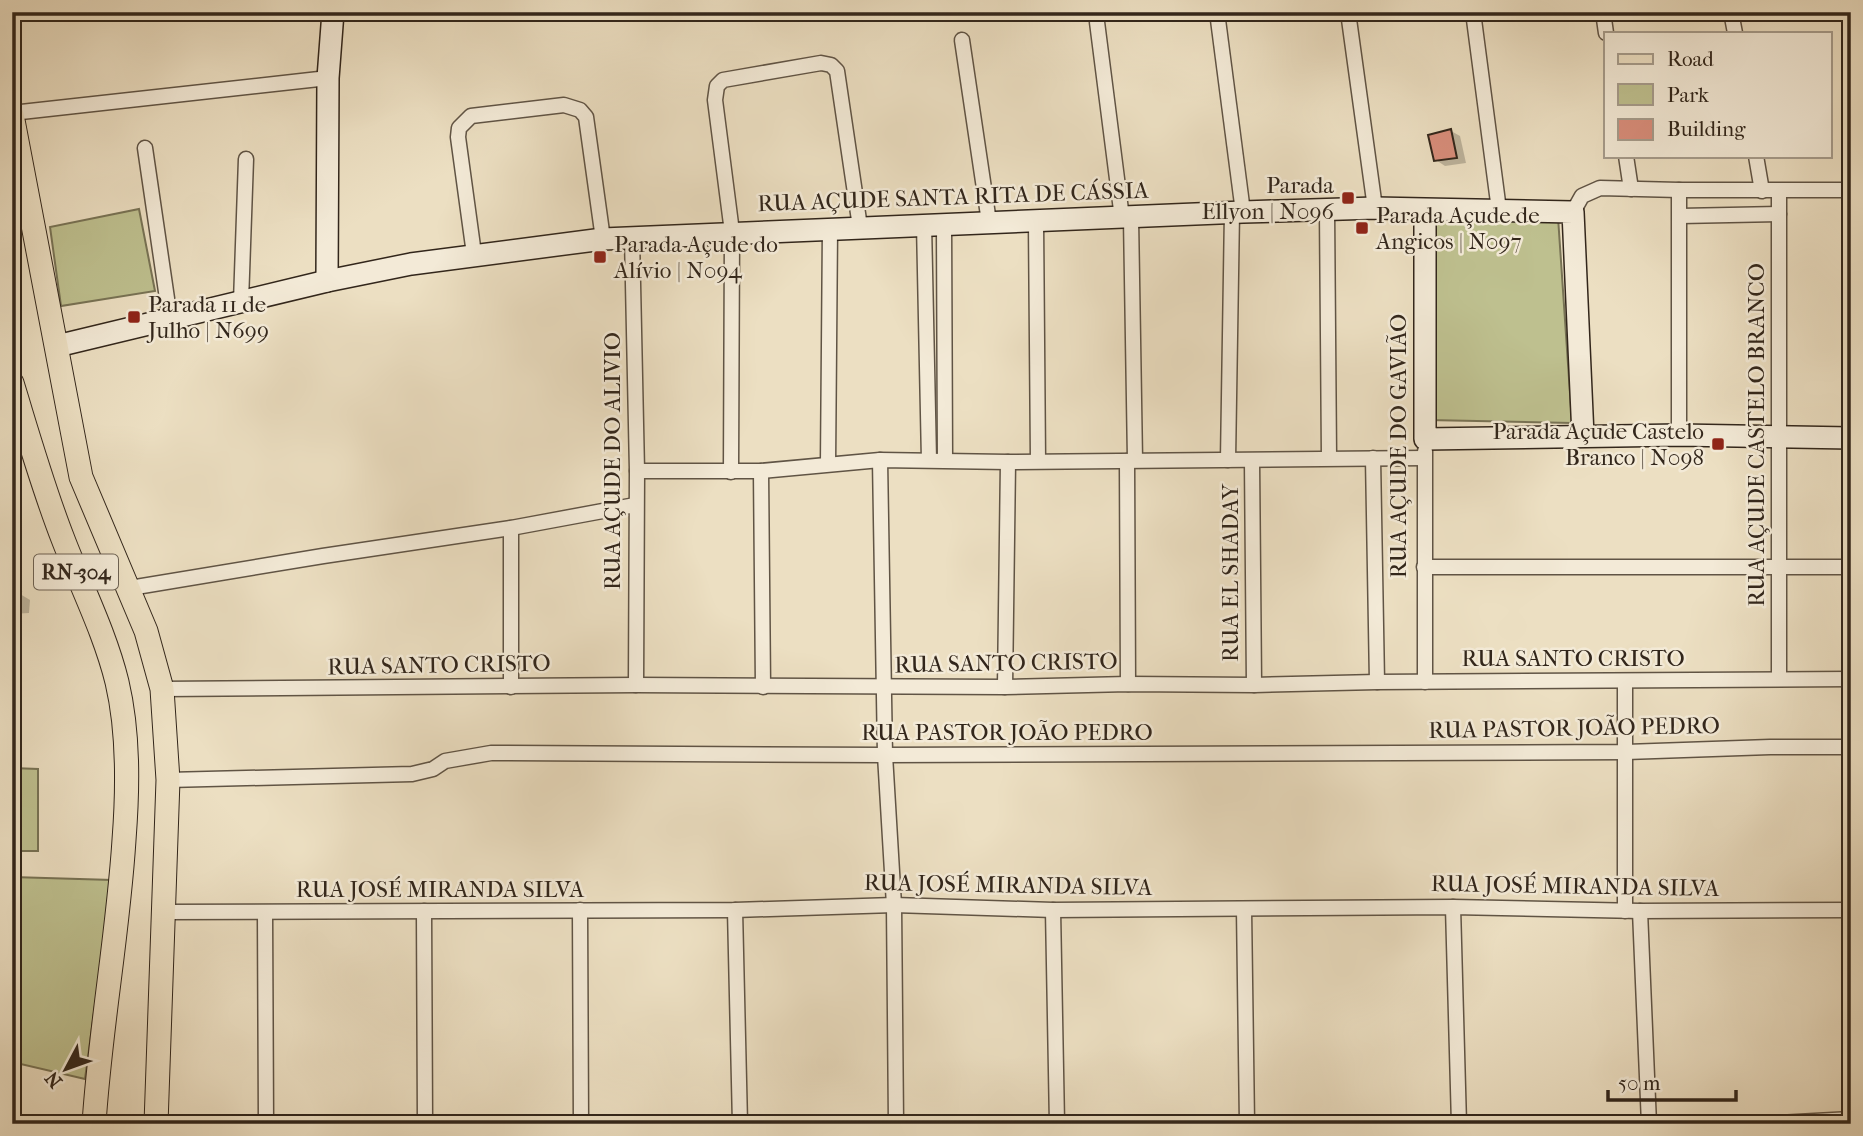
<svg xmlns="http://www.w3.org/2000/svg" width="1863" height="1136" viewBox="0 0 1863 1136" font-family="'IM FELL French Canon',serif">
<style>
.green{fill:#bec08f;stroke:#787355;stroke-width:2}
.shadow{fill:#0003}
.building{fill:#d98e7c;stroke:#32261b;stroke-width:2}
.lines{fill:none;stroke-linecap:round;stroke-linejoin:round}
.street-casing{stroke:#605445;stroke-width:17}
.secondary-casing{stroke:#32261b;stroke-width:24}
.primary-casing{stroke:#32261b;stroke-width:25}
.street{stroke:#f3ead7;stroke-width:14}
.secondary{stroke:#f3ead7;stroke-width:21}
.primary{stroke:#ecdfc2;stroke-width:23}
.poi-dot{fill:#8f2418;stroke:#f3ead7;stroke-width:2.5}
.labels{text-anchor:middle;dominant-baseline:central;stroke-width:5;stroke-linejoin:round;paint-order:stroke}
.shield{fill:#f3ead7;stroke:#6c6153;stroke-width:2}
.shield-label{font-size:21px;font-weight:bold;fill:#32261b}
.poi-label{font-size:23px;fill:#32261b;stroke:#f3ead7;text-anchor:start}
.street-label{font-size:23px;fill:#32261b;stroke:#f3ead7}
</style>
<rect width="100%" height="100%" fill="#ecdfc2"/>
<filter id="stains"><feTurbulence type="fractalNoise" baseFrequency=".00286" numOctaves="4"/><feColorMatrix values="0 0 0 0 .2 0 0 0 0 .09 0 0 0 0 .02 0 0 0 .5 -.17"/></filter>
<radialGradient id="worn" r=".72"><stop offset=".6" stop-color="#630" stop-opacity="0"/><stop offset="1" stop-color="#630" stop-opacity=".3"/></radialGradient>
<!-- green -->
<g class="green">
<path d="M139 209 155 291 61 306 50 227Z"/>
<path d="M1427 217H1558L1572 423 1428 420Z"/>
<path d="M12 768 38 769V851H12Z"/>
<path d="M12 877 112 880 85 1079 12 1062Z"/>
</g>
<!-- shadow -->
<g class="shadow">
<path d="M1451 131 1460 136 1466 163 1445 166 1436 160Z"/>
<path d="M12 594H20L30 600 29 613 12 614Z"/>
</g>
<!-- building -->
<g class="building">
<path d="M1451 129 1457 158 1434 161 1428 135Z"/>
<path d="M12 592H21L20 608 12 609Z"/>
</g>
<g class="lines">
<!-- street casing -->
<g class="street-casing">
<g id="street">
<path d="M1217 12 1243 212"/>
<path d="M1348 12 1375 208"/>
<path d="M1473 12 1499 210"/>
<path d="M1603 12 1606 33"/>
<path d="M1731 12 1735 33"/>
<path d="M1097 22 1122 218"/>
<path d="M962 40 989 222"/>
<path d="M12 113 328 78"/>
<path d="M145 148 170 319"/>
<path d="M1626 156 1631 189"/>
<path d="M1756 156 1762 191"/>
<path d="M1679 190V435"/>
<path d="M1779 191V679"/>
<path d="M1327 210 1329 458"/>
<path d="M1573 212 1582 196 1600 188 1679 190H1851"/>
<path d="M1680 216 1779 214"/>
<path d="M1131 218 1135 460"/>
<path d="M1036 222 1038 461"/>
<path d="M944 223 945 459"/>
<path d="M924 224 929 460"/>
<path d="M632 237 637 471 636 685"/>
<path d="M474 254 458 137 459 128 471 116 564 105 580 110 586 117 603 239"/>
<path d="M241 302 246 159"/>
<path d="M1425 451V682"/>
<path d="M1373 458 1377 682"/>
<path d="M880 460 885 755 894 905 896 1124"/>
<path d="M1228 460 1232 212"/>
<path d="M1127 461 1128 684"/>
<path d="M1252 461 1254 685"/>
<path d="M828 464 830 228"/>
<path d="M637 471H761L880 460 1008 462 1424 458"/>
<path d="M761 471 763 687"/>
<path d="M731 472 732 232 715 100 717 86 723 80 821 63 831 65 837 71 860 227"/>
<path d="M1424 567H1851"/>
<path d="M130 588 323 556 511 528 635 505"/>
<path d="M1625 681V911"/>
<path d="M511 687V528"/>
<path d="M1005 687 1008 462"/>
<path d="M162 689 636 685 1005 687 1128 684 1254 685 1377 682 1851 679"/>
<path d="M168 780 412 774 433 769 445 761 491 753 885 755 1626 752 1770 747H1851"/>
<path d="M1453 907 1459 1124"/>
<path d="M1244 909 1247 1124"/>
<path d="M580 910 581 1124"/>
<path d="M735 910 740 1124"/>
<path d="M1053 910 1057 1124"/>
<path d="M424 911 425 1124"/>
<path d="M1640 911 1649 1124"/>
<path d="M164 912 735 910 894 905 1053 910 1453 907 1640 911 1851 910"/>
<path d="M265 913 266 1124"/>
<path d="M1758 1124 1851 1119"/>
</g>
</g>
<!-- secondary casing -->
<g class="secondary-casing">
<g id="secondary">
<path d="M1425 210V439L1679 435 1851 438"/>
<path d="M327 281 328 78 333 12"/>
<path d="M57 346 327 281 411 264 603 239 1243 212 1375 208 1573 212 1583 436"/>
</g>
</g>
<!-- primary casing -->
<g class="primary-casing">
<g id="primary">
<path d="M12 115 81 477 146 631 162 689 168 780 156 1124"/>
<path d="M12 383C28 435 43 488 63 539 81 586 105 633 117 682 129 733 128 788 124 840 118 935 100 1029 94 1124"/>
</g>
</g>
<!-- street -->
<use href="#street" class="street"/>
<!-- secondary -->
<use href="#secondary" class="secondary"/>
<!-- primary -->
<use href="#primary" class="primary"/>
</g>
<!-- markers -->
<g class="poi-dot">
<rect x="1341" y="191" width="14" height="14" rx="3.5"/>
<rect x="1355" y="221" width="14" height="14" rx="3.5"/>
<rect x="593" y="250" width="14" height="14" rx="3.5"/>
<rect x="127" y="310" width="14" height="14" rx="3.5"/>
<rect x="1711" y="437" width="14" height="14" rx="3.5"/>
</g>
<g class="labels">
<!-- shield labels -->
<rect class="shield" x="34" y="554.5" width="84" height="35" rx="5"/>
<g class="shield-label">
<text x="76" y="572">RN-304</text>
</g>
<!-- poi labels -->
<g class="poi-label">
<text x="1334" y="185" text-anchor="end">Parada<tspan x="1334" dy="26">Ellyon | N096</tspan></text>
<text x="1376" y="215">Parada Açude de<tspan x="1376" dy="26">Angicos | N097</tspan></text>
<text x="614" y="244">Parada Açude do<tspan x="614" dy="26">Alívio | N094</tspan></text>
<text x="148" y="304">Parada 11 de<tspan x="148" dy="26">Julho | N699</tspan></text>
<text x="1704" y="431" text-anchor="end">Parada Açude Castelo<tspan x="1704" dy="26">Branco | N098</tspan></text>
</g>
<!-- street labels -->
<g class="street-label">
<text transform="translate(953 197) rotate(-2)">RUA AÇUDE SANTA RITA DE CÁSSIA</text>
<text transform="translate(1756 435) rotate(-90)">RUA AÇUDE CASTELO BRANCO</text>
<text transform="translate(1398 446) rotate(-90)">RUA AÇUDE DO GAVIÃO</text>
<text transform="translate(612 461) rotate(-90)">RUA AÇUDE DO ALIVIO</text>
<text transform="translate(1230 573) rotate(-90)">RUA EL SHADAY</text>
<text x="1573" y="658">RUA SANTO CRISTO</text>
<text transform="translate(1006 663) rotate(-1)">RUA SANTO CRISTO</text>
<text transform="translate(439 665) rotate(-1)">RUA SANTO CRISTO</text>
<text transform="translate(1574 728) rotate(-1)">RUA PASTOR JOÃO PEDRO</text>
<text x="1007" y="732">RUA PASTOR JOÃO PEDRO</text>
<text transform="translate(1008 885) rotate(1)">RUA JOSÉ MIRANDA SILVA</text>
<text transform="translate(1575 886) rotate(1)">RUA JOSÉ MIRANDA SILVA</text>
<text x="440" y="889">RUA JOSÉ MIRANDA SILVA</text>
</g>
</g>
<!-- margin -->
<rect width="1863" height="1136" fill="none" stroke="#ecdfc2" stroke-width="42"/>
<rect x="14" y="14" width="1835" height="1108" fill="none" stroke="#32261b" stroke-width="3.5"/>
<rect x="21" y="21" width="1821" height="1094" fill="none" stroke="#32261b" stroke-width="2"/>
<!-- legend -->
<rect x="1604" y="32" width="228" height="126" fill="#f3ead7" stroke="#a69c8c" stroke-width="2"/>
<rect x="1618" y="54" width="35" height="10" fill="#ecdfc2" stroke="#a69c8c" stroke-width="2"/>
<text x="1667" y="66" font-size="21" fill="#32261b">Road</text>
<rect x="1618" y="84" width="35" height="21" fill="#bec08f" stroke="#a69c8c" stroke-width="2"/>
<text x="1667" y="102" font-size="21" fill="#32261b">Park</text>
<rect x="1618" y="119" width="35" height="21" fill="#d98e7c" stroke="#a69c8c" stroke-width="2"/>
<text x="1667" y="136" font-size="21" fill="#32261b">Building</text>
<!-- north arrow -->
<g transform="translate(66 1069) rotate(229)" stroke="#f3ead7" stroke-width="5" paint-order="stroke">
<path d="M0-5L12 26L0 18L-12 26Z" fill="#32261b"/>
<text y="-10" font-size="19" font-weight="bold" text-anchor="middle" fill="#32261b">N</text>
</g>
<!-- scale -->
<path d="M1608 1090v10h128v-10" fill="none" stroke="#32261b" stroke-width="3.5"/>
<text x="1618" y="1090" font-size="21" fill="#32261b" stroke="#f3ead7" stroke-width="5" paint-order="stroke">50 m</text>
<rect width="100%" height="100%" filter="url(#stains)"/>
<rect width="100%" height="100%" fill="url(#worn)"/>
</svg>
